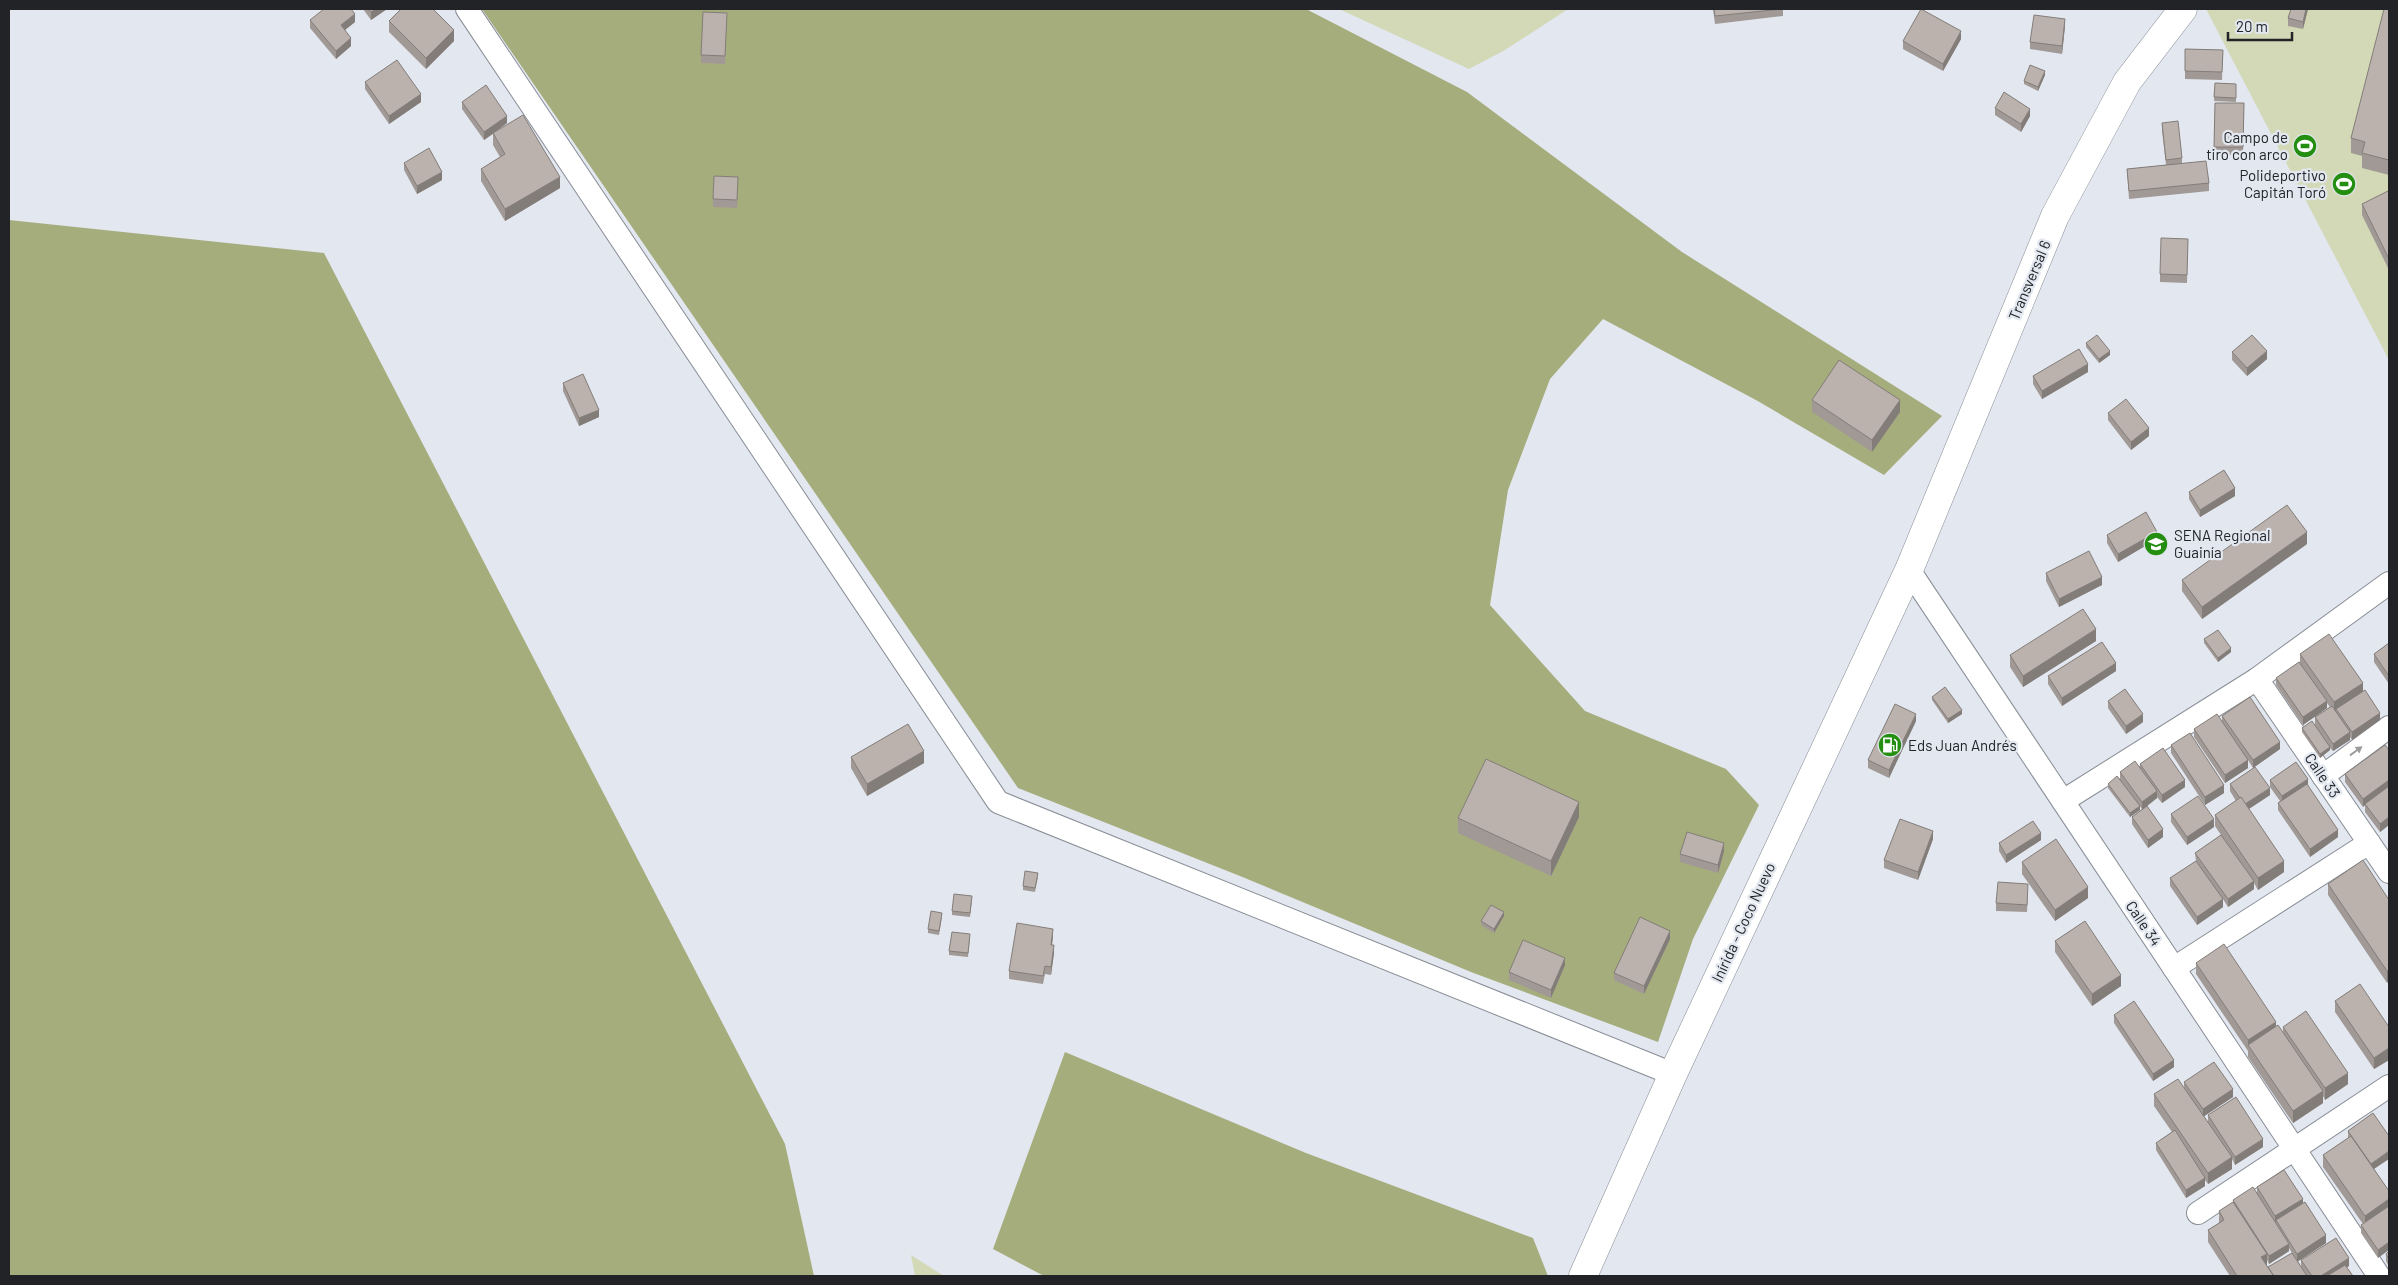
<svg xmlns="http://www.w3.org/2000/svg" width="2398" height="1285" viewBox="0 0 2398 1285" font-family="Barlow,sans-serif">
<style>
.green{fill:#d3d9b6}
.forest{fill:#a6ad7c}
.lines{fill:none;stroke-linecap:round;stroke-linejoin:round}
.minor-casing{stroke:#888d95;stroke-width:24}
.tertiary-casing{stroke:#888d95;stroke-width:29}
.minor{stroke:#fff;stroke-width:22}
.tertiary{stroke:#fff;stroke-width:28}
.wall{fill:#a19995;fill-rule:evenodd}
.shaded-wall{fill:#837d79}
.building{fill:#bbb2ad;stroke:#837d79}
.oneway{fill:#9c9c9e}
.labels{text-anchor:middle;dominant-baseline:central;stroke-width:4.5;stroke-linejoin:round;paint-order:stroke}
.poi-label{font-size:15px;fill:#222327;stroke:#e2e7f0;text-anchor:end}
.street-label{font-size:15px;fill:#222327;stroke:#e2e7f0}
</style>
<rect width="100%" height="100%" fill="#e2e7f0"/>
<!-- green -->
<g class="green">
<path d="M1339 9H1568L1505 50 1469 69Z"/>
<path d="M2206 9H2389V360Z"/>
<path d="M911 1255 944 1276H915Z"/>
</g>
<!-- forest -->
<g class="forest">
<path d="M482 9H1306L1467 92 1682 252 1942 416 1884 475 1756 400 1603 319 1550 379 1508 490 1490 605 1585 711 1726 769 1759 805 1693 939 1658 1042 1471 972 1240 876 1018 788Z"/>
<path d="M9 220 324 253 785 1144 814 1276H9Z"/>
<path d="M1065 1052 1306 1153 1533 1238 1548 1276H1044L993 1249Z"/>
</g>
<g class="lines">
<!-- minor casing -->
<g class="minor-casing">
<g id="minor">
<path d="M467 9 998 802 1673 1074"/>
<path d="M1909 570 2379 1276"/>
<path d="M2257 679 2389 872"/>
<path d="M2323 776 2389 727"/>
<path d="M2063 801 2257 679 2389 583"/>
<path d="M2174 968 2369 843"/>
<path d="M2198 1213 2389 1086"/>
</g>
</g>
<!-- tertiary casing -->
<g class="tertiary-casing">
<path id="tertiary" d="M1583 1276 1673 1074 1909 570 2055 216 2127 82 2183 9"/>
</g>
<!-- minor -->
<use href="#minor" class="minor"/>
<!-- tertiary -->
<use href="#tertiary" class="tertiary"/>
</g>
<!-- wall -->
<g class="wall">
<path d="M363 9H387L371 20Z"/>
<path d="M1713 9H1783V16L1715 24Z"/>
<path d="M2291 9H2308L2303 29 2288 26V18Z"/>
<path d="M2389 9V175L2362 168V156L2351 153V138Z"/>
<path d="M727 13 725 64 701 63V55Z"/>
<path d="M310 20 355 22 345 30 351 46 336 59 310 28Z"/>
<path d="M389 21 454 41 426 69 389 32Z"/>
<path d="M2065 26 2062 54 2030 49V42Z"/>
<path d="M1961 39 1943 71 1903 49V41Z"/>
<path d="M2185 49 2223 50 2222 80 2185 79Z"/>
<path d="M2045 75 2038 91 2024 84V81Z"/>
<path d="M365 82 421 102 389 124 365 89Z"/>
<path d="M2215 83 2236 84V102L2214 101Z"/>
<path d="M462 102 507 123 496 131 560 188 505 221 481 181V169L500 157 493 145V134L484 140 462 109Z"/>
<path d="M2215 103H2244L2243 155H2214Z"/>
<path d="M1995 108 2030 116 2021 132 1995 115Z"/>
<path d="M2162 123 2182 158V163L2209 183V191L2129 199 2127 169 2166 165 2162 130Z"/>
<path d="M404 163 442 180 417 194 404 170Z"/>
<path d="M738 184 737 208 713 207V199Z"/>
<path d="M2389 193V270L2362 215V204Z"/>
<path d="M2188 239 2187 283 2160 282V274Z"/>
<path d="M2086 343 2110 355 2099 363 2086 347Z"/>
<path d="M2232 352 2267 359 2247 376 2232 360Z"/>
<path d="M2088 372 2042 399 2033 384V376Z"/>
<path d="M563 383 599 417 579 426 563 391Z"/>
<path d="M1812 400 1900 412 1872 452 1812 412Z"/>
<path d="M2108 413 2149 436 2131 450 2108 420Z"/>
<path d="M2189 492 2235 496 2200 517 2189 499Z"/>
<path d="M2107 535 2157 539 2118 562 2107 543Z"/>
<path d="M2307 544 2202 619 2182 591V580Z"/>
<path d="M2046 573 2102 585 2059 607 2046 581Z"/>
<path d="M2204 639 2231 652 2218 662 2204 643Z"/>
<path d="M2096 641 2023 687 2010 667V655Z"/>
<path d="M2389 643V684L2374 662V654Z"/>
<path d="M2300 654 2363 691 2380 720 2352 740 2350 737V740L2333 751 2330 748V750L2320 758 2302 732V728L2315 725V717L2330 707 2327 703V708L2303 725 2276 685V678L2300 663Z"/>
<path d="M2116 671 2062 706 2048 684V676Z"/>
<path d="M1932 697 1962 714 1948 723 1932 700Z"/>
<path d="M2108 701 2143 722 2126 734 2108 708Z"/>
<path d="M2222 716 2280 749 2253 768 2248 760V768L2225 783 2194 737V729L2222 723Z"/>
<path d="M1916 721 1889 778 1868 768V760Z"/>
<path d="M2171 745 2224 793 2205 805 2171 753Z"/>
<path d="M2389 750V825L2380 832 2365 812V805L2363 807 2345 782V774Z"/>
<path d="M851 757 924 763 867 796 851 768Z"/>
<path d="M2140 764 2185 787 2162 803 2157 797V798L2147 806 2163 837 2148 848 2132 824V817L2142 809 2120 780V772L2140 767Z"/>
<path d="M2270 780 2308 786 2338 837 2310 857 2278 810V803L2280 801 2270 787Z"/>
<path d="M2108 784 2140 810 2130 817 2108 788Z"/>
<path d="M2230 784 2270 795 2249 809 2284 872 2258 890 2254 883V889L2228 907 2223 899V907L2197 925 2170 886V878L2196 861 2195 853 2221 835 2215 826V815L2236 801 2230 791Z"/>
<path d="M2171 814 2214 827 2187 845 2171 822Z"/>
<path d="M1579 817 1551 876 1458 833V818Z"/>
<path d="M1933 839 1918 880 1884 868V860Z"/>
<path d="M2041 840 2006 863 1999 851V843Z"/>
<path d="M1724 851 1718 873 1680 862V854Z"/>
<path d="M2022 862 2088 898 2055 921 2022 874Z"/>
<path d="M1038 877 1035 892 1023 890V886Z"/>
<path d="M2328 884 2389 900 2387 983 2328 895Z"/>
<path d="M2028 892 2027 912 1996 911V903Z"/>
<path d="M972 900 970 917 952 915V911Z"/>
<path d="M1504 916 1494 933 1481 925V921Z"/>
<path d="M942 917 939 935 928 933V929Z"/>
<path d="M1053 936 1052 945 1054 953 1051 975 1045 974 1043 984 1009 979V971Z"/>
<path d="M970 938 968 957 949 955V951Z"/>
<path d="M1670 939 1644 994 1614 980V973Z"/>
<path d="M2055 941 2121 986 2092 1006 2055 952Z"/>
<path d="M2196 963 2276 1026 2283 1034V1027L2348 1084 2325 1100 2323 1096V1103L2293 1123 2248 1057V1051L2196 974Z"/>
<path d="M1565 965 1551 998 1509 980V972Z"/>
<path d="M2335 1001 2389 1027V1060L2374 1069 2335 1012Z"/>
<path d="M2114 1015 2174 1067 2153 1081 2114 1023Z"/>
<path d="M2184 1082 2233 1097 2204 1116 2208 1122V1115L2263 1147 2235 1165 2232 1159V1169L2208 1184 2205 1180V1186L2186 1198 2156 1150V1143L2172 1132 2154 1106V1094L2184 1089Z"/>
<path d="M2373 1113 2374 1169 2389 1191 2378 1258 2361 1233V1225L2363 1224 2323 1167V1155L2348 1138V1131Z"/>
<path d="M2257 1187 2303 1203 2326 1243 2298 1261 2301 1267V1260L2349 1266 2347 1267 2353 1276H2230L2208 1242V1230L2219 1223V1211L2233 1202V1200L2257 1193ZM2289 1248 2292 1253 2268 1267V1269L2267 1266V1260L2269 1264 2289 1251Z"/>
<path d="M2389 1251V1267L2386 1261V1254Z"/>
</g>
<!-- shaded-wall -->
<g class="shaded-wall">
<path d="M376 9H387L371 20V12Z"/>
<path d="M2306 9H2308L2303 29V22Z"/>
<path d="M355 14V22L341 33V25Z"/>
<path d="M2065 19V26L2062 54V46Z"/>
<path d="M454 30V41L426 69V58Z"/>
<path d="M1961 31V39L1943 71V64Z"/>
<path d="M351 38V46L336 59V51Z"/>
<path d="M2045 71V75L2038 91V87Z"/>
<path d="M421 94V102L389 124V116Z"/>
<path d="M2030 109V116L2021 132V124Z"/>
<path d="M507 116V123L484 140V132Z"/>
<path d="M442 172V180L417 194V186Z"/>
<path d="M560 177V188L505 221V209Z"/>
<path d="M2110 351V355L2099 363V359Z"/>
<path d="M2267 351V359L2247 376V368Z"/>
<path d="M2088 364V372L2042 399V391Z"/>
<path d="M1900 400V412L1872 452V440Z"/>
<path d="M599 410V417L579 426V418Z"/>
<path d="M2149 428V436L2131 450V442Z"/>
<path d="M2235 488V496L2200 517V510Z"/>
<path d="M2157 532V539L2118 562V554Z"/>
<path d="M2307 532V544L2202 619V607Z"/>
<path d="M2102 577V585L2059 607V599Z"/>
<path d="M2096 629V641L2023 687V676Z"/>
<path d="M2231 648V652L2218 662V658Z"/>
<path d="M2116 663V671L2062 706V698Z"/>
<path d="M2363 683V695L2336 709V713L2334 714V702Z"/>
<path d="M2327 701V708L2303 725V717Z"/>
<path d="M1962 710V714L1948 723V719Z"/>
<path d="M2380 713V720L2352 740V732Z"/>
<path d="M1916 714V721L1889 778V770Z"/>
<path d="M2143 714V722L2126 734V726Z"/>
<path d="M2350 732V740L2333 751V744Z"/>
<path d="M2280 742V749L2253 768V760Z"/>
<path d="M2330 747V750L2320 758V754Z"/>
<path d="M924 751V763L867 796V784Z"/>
<path d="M2248 760V768L2225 783V775Z"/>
<path d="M2308 779V787L2282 804V796Z"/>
<path d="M2185 780V787L2162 803V795Z"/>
<path d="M2389 780V787L2365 804V805L2363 807V799Z"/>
<path d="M2224 785V793L2205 805V797Z"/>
<path d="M2270 788V795L2244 812V805Z"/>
<path d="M2157 791V798L2142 810V802Z"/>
<path d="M1579 802V817L1551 876V861Z"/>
<path d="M2140 806V810L2130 817V813Z"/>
<path d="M2389 817V825L2380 832V824Z"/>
<path d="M2214 819V827L2187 845V837Z"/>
<path d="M2163 829V837L2148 848V840Z"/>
<path d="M2338 830V837L2310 857V849Z"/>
<path d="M1933 831V839L1918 880V872Z"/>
<path d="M2041 833V840L2006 863V855Z"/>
<path d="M1724 843V851L1718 873V865Z"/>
<path d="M2284 861V872L2258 890V878Z"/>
<path d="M2254 881V889L2228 907V899Z"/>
<path d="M2088 887V898L2055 921V910Z"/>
<path d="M2223 899V907L2197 925V917Z"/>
<path d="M1504 912V916L1494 933V929Z"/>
<path d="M1053 929V936L1051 953V945Z"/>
<path d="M1670 931V939L1644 994V986Z"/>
<path d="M1054 945V953L1051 975V967Z"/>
<path d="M1565 958V965L1551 998V990Z"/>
<path d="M2389 970V981L2387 983V971Z"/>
<path d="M2121 975V986L2092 1006V994Z"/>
<path d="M2276 1022V1033L2248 1046V1040Z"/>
<path d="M2389 1048V1060L2374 1069V1058Z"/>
<path d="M2174 1060V1067L2153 1081V1074Z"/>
<path d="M2348 1073V1084L2325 1100V1088Z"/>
<path d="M2233 1089V1097L2203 1117V1109Z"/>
<path d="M2323 1091V1103L2293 1123V1111Z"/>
<path d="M2263 1139V1147L2235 1165V1157Z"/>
<path d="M2389 1151V1159L2371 1171V1164Z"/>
<path d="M2232 1157V1169L2208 1184V1173Z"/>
<path d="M2205 1178V1186L2186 1198V1190Z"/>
<path d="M2303 1199V1207L2276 1220 2275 1224V1216Z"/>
<path d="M2389 1199V1211L2365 1228V1216Z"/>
<path d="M2326 1235V1243L2297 1262V1254Z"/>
<path d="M2389 1242V1250L2378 1258V1250Z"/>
<path d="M2289 1244V1251L2269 1264V1256Z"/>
<path d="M2267 1254V1266L2261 1257Z"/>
<path d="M2349 1258V1266L2333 1276H2321Z"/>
</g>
<!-- building -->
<g class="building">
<path d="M324 9H351L355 14 341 25 351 38 336 51 310 20Z"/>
<path d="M368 9H376L371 12Z"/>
<path d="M401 9H433L454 30 426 58 389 21Z"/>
<path d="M1714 9H1782L1715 16Z"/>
<path d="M1921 9 1961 31 1943 64 1903 41Z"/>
<path d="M2291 9H2306L2303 22 2288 18Z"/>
<path d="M2384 9H2389V160L2362 153 2365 142 2351 138Z"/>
<path d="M703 12 727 13 725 56 701 55Z"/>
<path d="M2034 15 2065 19 2062 46 2030 42Z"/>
<path d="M2185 49 2223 50 2222 72 2185 71Z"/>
<path d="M397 60 421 94 389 116 365 82Z"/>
<path d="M2030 65 2045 71 2038 87 2024 81Z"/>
<path d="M2215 83 2236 84V98L2214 97Z"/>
<path d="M486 85 507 116 484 132 462 102Z"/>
<path d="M2004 92 2030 109 2021 124 1995 108Z"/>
<path d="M2215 103H2244L2243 147H2214Z"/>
<path d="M523 115 560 177 505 209 481 169 505 154 493 133Z"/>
<path d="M2178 121 2182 158 2166 160 2162 123Z"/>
<path d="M429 148 442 172 417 186 404 163Z"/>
<path d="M2206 161 2209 183 2129 191 2127 169Z"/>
<path d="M714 176 738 177 737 200 713 199Z"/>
<path d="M2388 191 2389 193V259L2362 204Z"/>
<path d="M2161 238 2188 239 2187 275 2160 274Z"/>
<path d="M2097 335 2110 351 2099 359 2086 343Z"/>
<path d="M2252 335 2267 351 2247 368 2232 352Z"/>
<path d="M2079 349 2088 364 2042 391 2033 376Z"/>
<path d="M1839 360 1900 400 1872 440 1812 400Z"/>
<path d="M583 374 599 410 579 418 563 383Z"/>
<path d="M2126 399 2149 428 2131 442 2108 413Z"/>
<path d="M2224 470 2235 488 2200 510 2189 492Z"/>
<path d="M2287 505 2307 532 2202 607 2182 580Z"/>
<path d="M2146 512 2157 532 2118 554 2107 535Z"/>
<path d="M2089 551 2102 577 2059 599 2046 573Z"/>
<path d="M2083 609 2096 629 2023 676 2010 655Z"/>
<path d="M2218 630 2231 648 2218 658 2204 639Z"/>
<path d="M2329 634 2363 683 2334 702 2300 654Z"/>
<path d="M2102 642 2116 663 2062 698 2048 676Z"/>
<path d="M2389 643V676L2374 654Z"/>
<path d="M2299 662 2327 701 2303 717 2276 678Z"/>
<path d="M1945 687 1962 710 1948 719 1932 697Z"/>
<path d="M2125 689 2143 714 2126 726 2108 701Z"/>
<path d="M2365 690 2380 713 2352 732 2336 709Z"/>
<path d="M2250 697 2280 742 2253 760 2222 716Z"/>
<path d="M1895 704 1916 714 1889 770 1868 760Z"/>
<path d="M2332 706 2350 732 2333 744 2315 717Z"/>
<path d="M2217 714 2248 760 2225 775 2194 729Z"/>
<path d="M2312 721 2330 747 2320 754 2302 728Z"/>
<path d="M908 724 924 751 867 784 851 757Z"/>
<path d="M2190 733 2224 785 2205 797 2171 745Z"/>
<path d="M2385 745 2389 750V780L2363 799 2345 774Z"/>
<path d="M2163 748 2185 780 2162 795 2140 764Z"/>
<path d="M1486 759 1579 802 1551 861 1458 818Z"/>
<path d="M2135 761 2157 791 2142 802 2120 772Z"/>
<path d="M2296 762 2308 779 2282 796 2270 780Z"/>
<path d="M2255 767 2270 788 2245 804 2241 797 2240 798 2230 784Z"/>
<path d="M2117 776 2140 806 2130 813 2108 784Z"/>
<path d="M2307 784 2338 830 2310 849 2278 803Z"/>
<path d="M2389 786V817L2380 824 2365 804Z"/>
<path d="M2198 796 2214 819 2187 837 2171 814Z"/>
<path d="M2241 797 2284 861 2258 878 2215 815Z"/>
<path d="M2147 806 2163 829 2148 840 2132 817Z"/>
<path d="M1900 819 1933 831 1918 872 1884 860Z"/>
<path d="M2033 821 2041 833 2006 855 1999 843Z"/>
<path d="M1687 832 1724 843 1718 865 1680 854Z"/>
<path d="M2221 835 2254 881 2228 899 2195 853Z"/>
<path d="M2056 839 2088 887 2055 910 2022 862Z"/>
<path d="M2363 860 2389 900V970L2387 971 2328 884Z"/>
<path d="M2196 861 2223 899 2197 917 2170 878Z"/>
<path d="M1025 871 1038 873 1035 888 1023 886Z"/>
<path d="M1998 882 2028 884 2027 905 1996 903Z"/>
<path d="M954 894 972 896 970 913 952 911Z"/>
<path d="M1491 905 1504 912 1494 929 1481 921Z"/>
<path d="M931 911 942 913 939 931 928 929Z"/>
<path d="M1640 917 1670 931 1644 986 1614 973Z"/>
<path d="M2085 921 2121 975 2092 994 2055 941Z"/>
<path d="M1017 923 1053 929 1051 945H1054L1051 967 1045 966 1043 976 1009 971Z"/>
<path d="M952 932 970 934 968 953 949 951Z"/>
<path d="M1523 940 1565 958 1551 990 1509 972Z"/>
<path d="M2224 944 2276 1022 2248 1040 2196 963Z"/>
<path d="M2360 984 2389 1027V1048L2374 1058 2335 1001Z"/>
<path d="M2134 1001 2174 1060 2153 1074 2114 1015Z"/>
<path d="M2306 1011 2348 1073 2325 1088 2283 1027Z"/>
<path d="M2278 1025 2323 1091 2293 1111 2248 1045Z"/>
<path d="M2214 1062 2233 1089 2203 1109 2184 1082Z"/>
<path d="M2178 1079 2232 1157 2208 1173 2154 1094Z"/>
<path d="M2236 1097 2263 1139 2235 1157 2208 1115Z"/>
<path d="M2373 1113 2389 1136V1151L2371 1164 2348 1131Z"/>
<path d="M2175 1130 2205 1178 2186 1190 2156 1143Z"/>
<path d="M2351 1136 2389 1191V1199L2365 1216 2323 1155Z"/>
<path d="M2284 1170 2303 1199 2275 1216 2257 1187Z"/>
<path d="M2253 1187 2289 1244 2269 1256 2233 1200Z"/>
<path d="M2233 1202 2267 1254 2261 1257 2273 1275 2271 1276H2237L2208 1230 2224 1220 2219 1211Z"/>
<path d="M2305 1202 2326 1235 2297 1254 2276 1220Z"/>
<path d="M2389 1206V1242L2378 1250 2361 1225Z"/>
<path d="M2336 1238 2349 1258 2321 1276H2312L2301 1260Z"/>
<path d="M2389 1251V1259L2386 1254Z"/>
<path d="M2292 1253 2307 1276H2274L2268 1267Z"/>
<path d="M2345 1265 2353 1276H2327Z"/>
</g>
<!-- one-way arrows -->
<defs><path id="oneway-solid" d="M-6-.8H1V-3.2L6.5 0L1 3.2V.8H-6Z" transform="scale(1.25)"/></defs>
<use class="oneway" href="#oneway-solid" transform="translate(2356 751) rotate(-36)"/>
<!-- icons -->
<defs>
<g id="stadium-disc" transform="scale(1.25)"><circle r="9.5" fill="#248e10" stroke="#e2e7f0"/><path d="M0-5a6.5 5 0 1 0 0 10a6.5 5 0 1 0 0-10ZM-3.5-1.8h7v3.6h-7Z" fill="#fff"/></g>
<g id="school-disc" transform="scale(1.25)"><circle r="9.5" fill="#248e10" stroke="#e2e7f0"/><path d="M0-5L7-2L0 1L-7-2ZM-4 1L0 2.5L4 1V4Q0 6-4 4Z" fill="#fff"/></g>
<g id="fuel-disc" transform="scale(1.25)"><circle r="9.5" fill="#248e10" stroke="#e2e7f0"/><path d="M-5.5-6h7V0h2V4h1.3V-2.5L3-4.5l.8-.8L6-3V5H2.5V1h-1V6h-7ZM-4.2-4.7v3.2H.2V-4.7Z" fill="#fff"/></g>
</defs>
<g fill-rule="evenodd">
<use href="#stadium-disc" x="2305" y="146"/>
<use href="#stadium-disc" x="2344" y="184"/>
<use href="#school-disc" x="2156" y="544"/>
<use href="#fuel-disc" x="1890" y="745"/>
</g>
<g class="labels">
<!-- poi labels -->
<g class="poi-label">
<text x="2288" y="137">Campo de<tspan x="2288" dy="17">tiro con arco</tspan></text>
<text x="2326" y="175">Polideportivo<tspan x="2326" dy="17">Capitán Toró</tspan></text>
<text x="2174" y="535" text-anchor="start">SENA Regional<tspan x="2174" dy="17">Guainía</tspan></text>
<text x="1908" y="745" text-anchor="start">Eds Juan Andrés</text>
</g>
<!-- street labels -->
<g class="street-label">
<text transform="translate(2029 280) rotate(-67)">Transversal 6</text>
<text transform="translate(2323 775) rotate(56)">Calle 33</text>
<text transform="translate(1743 922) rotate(-65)">Inírida - Coco Nuevo</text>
<text transform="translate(2144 923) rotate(56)">Calle 34</text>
</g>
</g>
<!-- border -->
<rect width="2398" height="1285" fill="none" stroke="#222327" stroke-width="20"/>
<!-- scale -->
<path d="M2228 32v8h64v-8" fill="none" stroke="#222327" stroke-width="2.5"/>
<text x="2236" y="32" font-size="15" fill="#222327" stroke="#e2e7f0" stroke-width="4" paint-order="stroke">20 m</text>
</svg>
